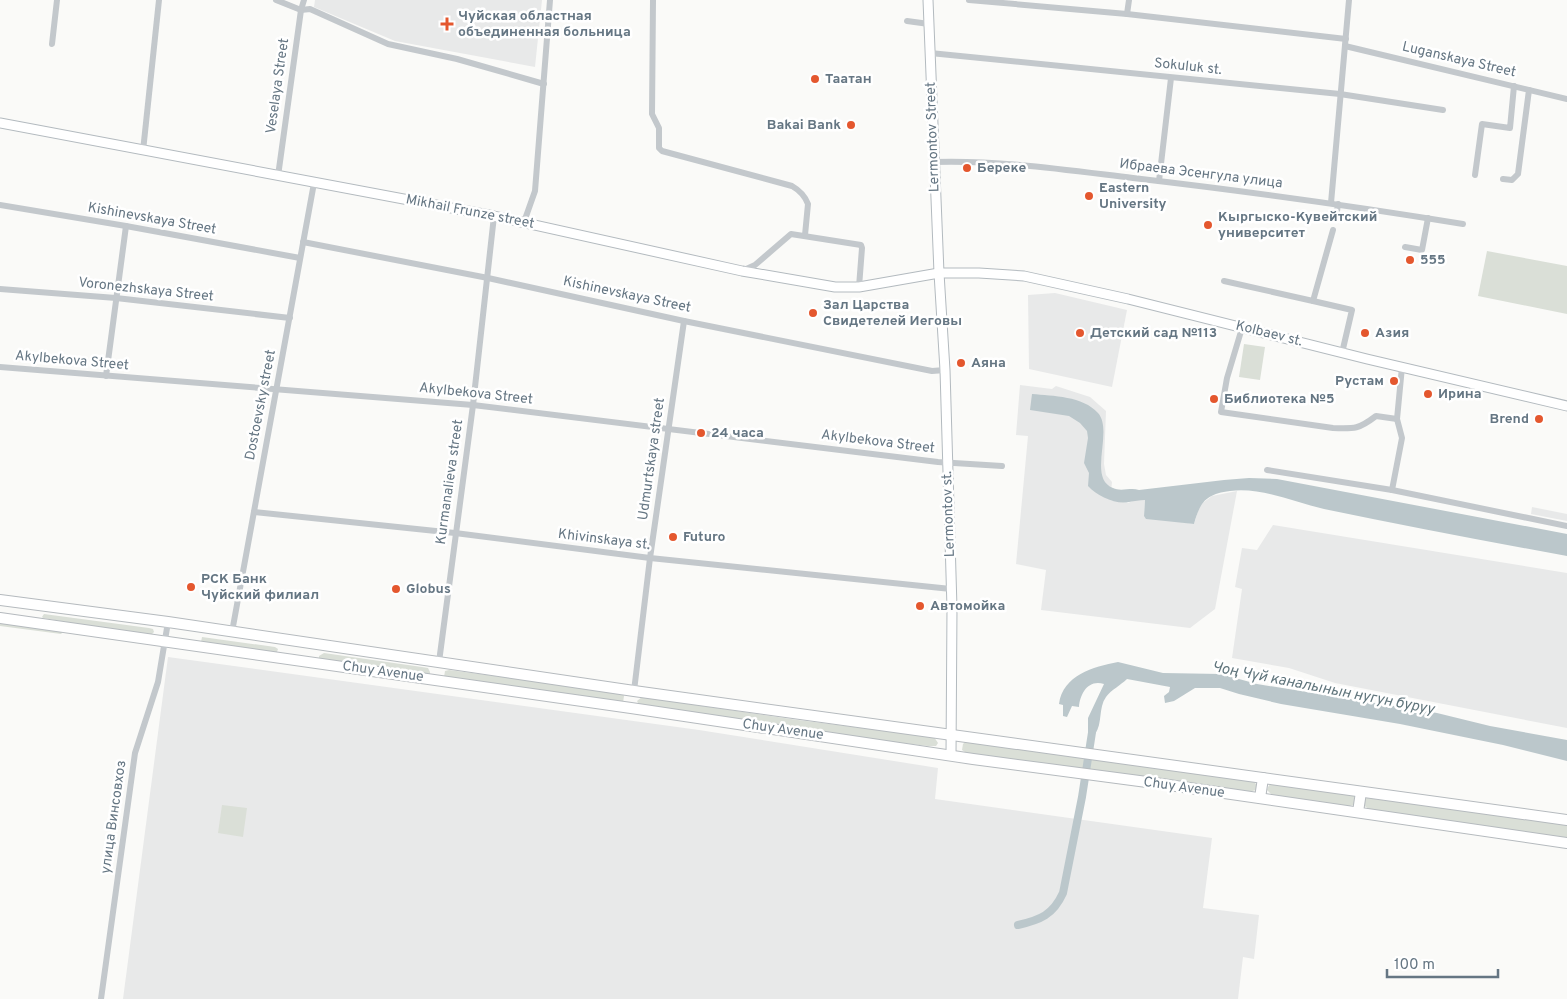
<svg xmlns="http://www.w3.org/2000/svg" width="1567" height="999" viewBox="0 0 1567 999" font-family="Overpass,sans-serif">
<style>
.built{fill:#e8e9e9}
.green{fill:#dadfd7}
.water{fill:#bbc7cb}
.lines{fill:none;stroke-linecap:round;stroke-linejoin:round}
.canal{stroke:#bbc7cb;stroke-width:8}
.secondary-casing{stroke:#b3babf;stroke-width:11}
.primary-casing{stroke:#b5babe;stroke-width:12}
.minor{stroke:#c3c8cc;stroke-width:6}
.secondary{stroke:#fff;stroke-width:9}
.primary{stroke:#fff;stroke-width:10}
.poi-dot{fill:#e4572e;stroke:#fff;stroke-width:2}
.labels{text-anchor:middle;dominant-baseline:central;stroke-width:5;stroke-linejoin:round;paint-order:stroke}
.poi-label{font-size:14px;font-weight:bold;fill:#657683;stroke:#fff;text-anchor:start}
.street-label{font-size:14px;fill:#657683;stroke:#fff}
.water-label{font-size:15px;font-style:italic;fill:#60757c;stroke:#fff}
</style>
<rect width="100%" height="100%" fill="#fafaf8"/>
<!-- built -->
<g class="built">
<path d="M315 0H542L535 67 395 41 314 7Z"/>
<path d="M1055 293 1127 310 1112 387 1029 369 1028 295Z"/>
<path d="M1020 385 1052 389 1056 386 1090 397 1106 411 1104 464 1106 475 1112 482 1110 500 1128 503 1135 500H1145L1144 516 1194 524 1200 505 1212 496 1237 491 1215 609 1190 628 1041 610 1046 570 1016 564 1028 436 1016 435Z"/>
<path d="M1532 507 1567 514V521L1531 514Z"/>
<path d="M1273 525 1567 573V728L1335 683 1289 668 1232 658 1242 589 1235 587 1242 548 1257 550Z"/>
<path d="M168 657 699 730 938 768 935 799 1212 838 1203 908 1259 915 1254 959 1243 957 1238 999H123Z"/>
</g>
<!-- green -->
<g class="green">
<path d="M1487 251 1567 266V314L1478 296Z"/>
<path d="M1244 344 1265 347 1260 380 1239 377Z"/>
<path d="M44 614 149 628 153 629 154 632 150 636 43 618 42 617Z"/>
<path d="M0 622 62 631 63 632 61 634 0 626Z"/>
<path d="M202 637 275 647 278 649 276 655 201 642Z"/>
<path d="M324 653 422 667 428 668 430 672V675L319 659V656Z"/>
<path d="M449 670 622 693 624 696 623 703 444 677 445 671Z"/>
<path d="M642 697 798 720 934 737 938 743 936 746H928L868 739 639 705 637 701Z"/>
<path d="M965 742H970L1254 781 1257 786 1256 790 1249 792 968 754 962 750 963 744Z"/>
<path d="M1271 783 1351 794 1354 796 1355 803 1354 805 1349 806 1272 795 1267 790 1268 787Z"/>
<path d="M1367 798 1567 824V838L1369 809 1363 805 1364 799Z"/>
<path d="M222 805 247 808 243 837 218 833Z"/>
</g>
<!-- water -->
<g class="water">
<path d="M1032 394C1053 396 1083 396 1098 413 1114 431 1087 478 1113 488 1121 492 1131 487 1139 490L1224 480 1249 478 1277 479 1567 534V556C1486 541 1404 526 1324 509 1293 502 1262 487 1230 491 1206 494 1200 502 1194 524L1146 519 1144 516 1145 500C1139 500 1135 501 1129 502 1116 505 1097 496 1088 486L1089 473 1084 463 1088 438 1087 431 1080 423 1069 416 1030 410Z"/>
<path d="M1118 662 1163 673 1221 674 1257 684 1437 713 1490 726 1567 740V761L1503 745 1400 724 1281 704 1239 694 1220 688H1195L1174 701 1165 703 1164 696 1169 692 1170 687 1127 679C1121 685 1111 690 1106 697 1098 708 1103 723 1095 734L1088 736V718L1104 684C1088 679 1080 694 1079 707L1072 706 1067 717 1063 716V705L1059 704C1063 675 1093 667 1118 662Z"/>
</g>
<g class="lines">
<!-- canal -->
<path class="canal" d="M1018 925C1040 920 1053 915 1063 893L1082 797 1093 726"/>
<!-- secondary casing -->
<g class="secondary-casing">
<g id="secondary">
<path d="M928 0 939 273 945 370 952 608 951 755"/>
<path d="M0 123 494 216 742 271 835 287H859L939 273H979L1024 276 1128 299 1367 359 1567 406"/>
</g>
</g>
<!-- primary casing -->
<g class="primary-casing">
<g id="primary">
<path d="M0 600 168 622 634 691 1567 820"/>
<path d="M0 618 631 708 973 759 1162 784 1567 843"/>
<path d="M1260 798 1263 778"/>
<path d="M1358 812 1361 792"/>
</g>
</g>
<!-- minor -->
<g class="minor">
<path d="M276 0 301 10 310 9 388 44 457 59 544 84"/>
<path d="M653 0 652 114 659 128V148L662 151 792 186C799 190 805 196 808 204L805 235"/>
<path d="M969 0 1127 14 1346 39"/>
<path d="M1127 14 1129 0"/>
<path d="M907 21 929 24"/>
<path d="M52 44 57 0"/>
<path d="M1345 46 1567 99"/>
<path d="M930 53 1340 94 1443 110"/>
<path d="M143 151 159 0"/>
<path d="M934 162C1001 160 1067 170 1133 178 1244 191 1354 206 1463 224"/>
<path d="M1475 175 1482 124 1510 128 1514 86"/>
<path d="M278 176 301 10 304 0"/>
<path d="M1503 179 1512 180 1518 174 1529 90"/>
<path d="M1159 181 1171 78"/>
<path d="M1331 203 1349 0"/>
<path d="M0 205 126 226 300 258"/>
<path d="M1336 218 1338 204"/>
<path d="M524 222 535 191 550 0"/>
<path d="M1333 230 1313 301 1352 310 1342 353"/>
<path d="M303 242 488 278 684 321 932 371 945 370"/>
<path d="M1405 247 1422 250 1428 218"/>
<path d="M742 271 755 265 791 234 861 245 862 248 859 287"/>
<path d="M1224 281 1313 301"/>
<path d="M0 289 116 298 290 318"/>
<path d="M1242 328 1227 378 1221 412 1333 428C1355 429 1359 429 1376 416L1397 419"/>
<path d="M0 367 473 405 938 462 1002 466"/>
<path d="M106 376 126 226"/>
<path d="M1267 470 1392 490 1567 526"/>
<path d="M1392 490 1402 438 1397 419 1402 367"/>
<path d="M254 512 455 533 650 558 951 589"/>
<path d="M232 632 314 183"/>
<path d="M439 662 473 405 494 216"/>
<path d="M634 691 650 558 684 321"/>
<path d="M101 999 135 753 158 682 168 622"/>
</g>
<!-- secondary -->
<use href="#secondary" class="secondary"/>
<!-- primary -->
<use href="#primary" class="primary"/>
</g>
<!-- markers -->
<g class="poi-dot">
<path d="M444.5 16.5h5v5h5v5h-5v5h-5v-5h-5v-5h5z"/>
<circle cx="815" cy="79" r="5"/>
<circle cx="851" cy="125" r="5"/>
<circle cx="967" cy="168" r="5"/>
<circle cx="1089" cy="196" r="5"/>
<circle cx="1208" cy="225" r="5"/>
<circle cx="1410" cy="260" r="5"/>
<circle cx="813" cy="313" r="5"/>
<circle cx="1080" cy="333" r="5"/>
<circle cx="1365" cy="333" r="5"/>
<circle cx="961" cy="363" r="5"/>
<circle cx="1394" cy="381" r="5"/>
<circle cx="1428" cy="394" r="5"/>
<circle cx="1214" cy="399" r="5"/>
<circle cx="1539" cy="419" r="5"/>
<circle cx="701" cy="433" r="5"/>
<circle cx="673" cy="537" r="5"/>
<circle cx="191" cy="587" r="5"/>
<circle cx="396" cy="589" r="5"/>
<circle cx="920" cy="606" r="5"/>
</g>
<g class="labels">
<!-- poi labels -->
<g class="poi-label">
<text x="458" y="16">Чуйская областная<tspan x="458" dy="16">объединенная больница</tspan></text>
<text x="825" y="79">Таатан</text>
<text x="841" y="125" text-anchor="end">Bakai Bank</text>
<text x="977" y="168">Береке</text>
<text x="1099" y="188">Eastern<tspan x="1099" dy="16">University</tspan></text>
<text x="1218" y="217">Кыргыско-Кувейтский<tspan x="1218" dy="16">университет</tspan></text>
<text x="1420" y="260">555</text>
<text x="823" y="305">Зал Царства<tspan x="823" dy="16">Свидетелей Иеговы</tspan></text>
<text x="1090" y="333">Детский сад №113</text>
<text x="1375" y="333">Азия</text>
<text x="971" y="363">Аяна</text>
<text x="1384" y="381" text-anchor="end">Рустам</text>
<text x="1438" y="394">Ирина</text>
<text x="1224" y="399">Библиотека №5</text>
<text x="1529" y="419" text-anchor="end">Brend</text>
<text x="711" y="433">24 часа</text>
<text x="683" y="537">Futuro</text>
<text x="201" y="579">РСК Банк<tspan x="201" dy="16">Чуйский филиал</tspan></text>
<text x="406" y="589">Globus</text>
<text x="930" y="606">Автомойка</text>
</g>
<!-- street labels -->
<g class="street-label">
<text transform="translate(1459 60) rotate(13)">Luganskaya Street</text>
<text transform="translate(1188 67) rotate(6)">Sokuluk st.</text>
<text transform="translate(278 86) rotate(-82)">Veselaya Street</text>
<text transform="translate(933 137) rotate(-92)">Lermontov Street</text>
<text transform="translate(1201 174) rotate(7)">Ибраева Эсенгула улица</text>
<text transform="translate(470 212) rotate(11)">Mikhail Frunze street</text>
<text transform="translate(152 219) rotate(10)">Kishinevskaya Street</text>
<text transform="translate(146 290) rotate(6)">Voronezhskaya Street</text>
<text transform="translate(627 295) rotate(12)">Kishinevskaya Street</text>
<text transform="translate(1269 334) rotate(14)">Kolbaev st.</text>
<text transform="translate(72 361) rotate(5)">Akylbekova Street</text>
<text transform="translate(476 394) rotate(6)">Akylbekova Street</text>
<text transform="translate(261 405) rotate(-79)">Dostoevsky street</text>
<text transform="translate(878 442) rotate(7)">Akylbekova Street</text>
<text transform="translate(652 459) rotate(-82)">Udmurtskaya street</text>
<text transform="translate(450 482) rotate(-82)">Kurmanalieva street</text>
<text transform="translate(949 514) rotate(-92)">Lermontov st.</text>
<text transform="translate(604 540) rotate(7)">Khivinskaya st.</text>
<text transform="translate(383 672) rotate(8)">Chuy Avenue</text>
<text transform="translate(783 730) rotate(8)">Chuy Avenue</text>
<text transform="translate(1184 788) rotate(8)">Chuy Avenue</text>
<text transform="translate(114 817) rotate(-82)">улица Винсовхоз</text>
</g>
<!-- water labels -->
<g class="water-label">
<text transform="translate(1323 689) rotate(11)">Чоң Чүй каналынын нугун буруу</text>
</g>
</g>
<!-- scale -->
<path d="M1387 969v8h111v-8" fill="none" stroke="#657683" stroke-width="2.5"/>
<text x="1394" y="969" font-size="15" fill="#657683" stroke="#ffffff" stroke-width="4" paint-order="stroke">100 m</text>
</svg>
